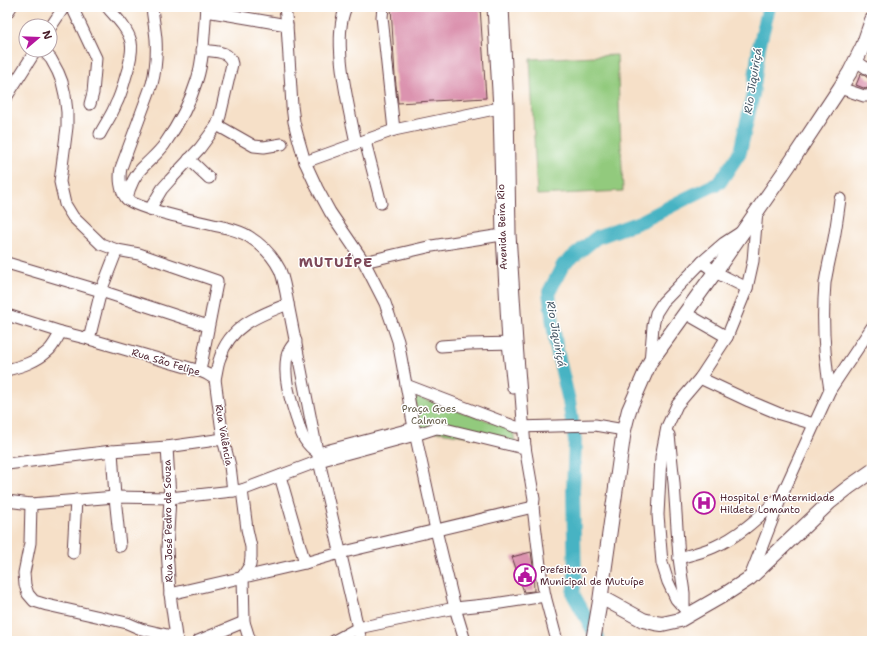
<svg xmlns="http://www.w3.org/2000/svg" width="879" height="648" viewBox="0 0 879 648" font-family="'Shantell Sans',sans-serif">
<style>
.green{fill:#92ca7d;stroke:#6e7454}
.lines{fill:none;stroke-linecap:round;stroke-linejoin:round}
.river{stroke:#47b3c3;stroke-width:14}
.building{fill:#db93af}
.minor-casing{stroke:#643c43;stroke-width:13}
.major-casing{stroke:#643c43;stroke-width:16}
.minor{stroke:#fff;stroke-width:11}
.major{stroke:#fff;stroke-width:14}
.labels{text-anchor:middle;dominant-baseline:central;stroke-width:3;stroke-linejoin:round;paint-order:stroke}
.street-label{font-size:10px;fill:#4a1f2b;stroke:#fff}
.park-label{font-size:10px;fill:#635b48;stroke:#fff}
.poi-label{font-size:10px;fill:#4a1f2b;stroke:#fff;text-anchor:start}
.water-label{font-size:11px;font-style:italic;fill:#495a68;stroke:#fff}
.district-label{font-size:14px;font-weight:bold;letter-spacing:1px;fill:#7d4859;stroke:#fff}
</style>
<rect width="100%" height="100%" fill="#fff"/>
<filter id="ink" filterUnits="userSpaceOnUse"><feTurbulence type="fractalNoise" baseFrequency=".025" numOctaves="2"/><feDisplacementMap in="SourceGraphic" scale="8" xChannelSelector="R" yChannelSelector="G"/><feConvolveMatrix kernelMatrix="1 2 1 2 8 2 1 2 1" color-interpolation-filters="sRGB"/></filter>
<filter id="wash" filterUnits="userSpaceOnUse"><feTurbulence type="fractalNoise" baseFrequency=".012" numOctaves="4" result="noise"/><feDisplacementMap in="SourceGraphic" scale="16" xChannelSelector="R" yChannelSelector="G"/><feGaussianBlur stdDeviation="0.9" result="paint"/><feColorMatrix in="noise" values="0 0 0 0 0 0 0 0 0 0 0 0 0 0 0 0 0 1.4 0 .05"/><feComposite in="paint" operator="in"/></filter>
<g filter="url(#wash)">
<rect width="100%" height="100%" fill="#f6e0c8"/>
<!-- green -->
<g class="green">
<path d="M617 55 623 191 537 195 530 59Z"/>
<path d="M415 396 513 429 515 443 418 429Z"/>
</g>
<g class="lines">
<!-- river -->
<path class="river" d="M598 639 573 594 575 580 573 491 575 441 569 401 556 346 549 292 563 265 596 238 642 221 687 198 720 182 740 152 753 94 759 47 769 7"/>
</g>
<g id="blocks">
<!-- building -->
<g class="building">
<path d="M391 7H480L486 98 398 103 395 76Z"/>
<path d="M861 73 868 78 872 79V85L868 87 866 89 856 85Z"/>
<path d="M531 552 533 566 534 591 524 592 512 557Z"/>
</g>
</g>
</g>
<g filter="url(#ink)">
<use href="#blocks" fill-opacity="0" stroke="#643c43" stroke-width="1"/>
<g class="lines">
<!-- minor casing -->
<g class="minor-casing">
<g id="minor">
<path d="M72 7 96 58 93 93 90 104"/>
<path d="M152 7C153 18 155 28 156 39 157 55 156 69 152 84L121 168C119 177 120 190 126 198 134 209 210 224 227 228 234 230 242 232 248 236 261 244 273 256 280 270 284 280 286 292 288 304L319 461 361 641"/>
<path d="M285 7 287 25 292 106 294 122 297 134 305 162 317 188 330 212 364 262 385 303 398 341 414 428 436 530 455 608 465 641"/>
<path d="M346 7C331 40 349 108 356 143"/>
<path d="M383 7 382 17 394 130"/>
<path d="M493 7 499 108 502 235 508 343 513 388"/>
<path d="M503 7 508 106 510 234 517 343 525 447 534 499 533 507 541 574 545 596 557 641"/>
<path d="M206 11 287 25"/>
<path d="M7 13 11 7"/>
<path d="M50 28 64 7"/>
<path d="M43 50 51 59 58 72 62 82 65 95 67 112V127L60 182 65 204 73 217 101 244 117 250 139 254 217 281V283L200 371"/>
<path d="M202 50C214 52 230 50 232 64L220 116 217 125"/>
<path d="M856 61 872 72"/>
<path d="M840 88 864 96H869L871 95 872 92"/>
<path d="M7 96 36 50"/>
<path d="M100 134C105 124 112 115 116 104 122 93 124 81 128 69 130 60 133 51 131 42 128 29 116 17 107 7"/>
<path d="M365 141 381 203"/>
<path d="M189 159 209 178"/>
<path d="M305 162 394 130 504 107"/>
<path d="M127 199C129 186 136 173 145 165 152 158 159 152 164 145 178 125 190 103 197 80 204 58 204 30 206 7"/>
<path d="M150 209 162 189 170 180 200 148 217 125 254 146 264 147 282 144"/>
<path d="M364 262 432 246 508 234"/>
<path d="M702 262 715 272 747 288"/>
<path d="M7 263 101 291 208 326"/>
<path d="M685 313 727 337"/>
<path d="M7 315 61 332 89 339 200 371 207 374 215 379C217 372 217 365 220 358 230 325 260 315 288 304"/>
<path d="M89 339 101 291 117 250"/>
<path d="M296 341C292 346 288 350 287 356 283 377 290 398 296 417 299 424 300 433 305 440 308 445 312 449 318 453L414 428"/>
<path d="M441 346 469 344 515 343"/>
<path d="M650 362 653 326 656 313 663 302 702 262 724 243 741 232"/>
<path d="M7 370C22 366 36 362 48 351 53 347 57 338 61 332"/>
<path d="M700 378 749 401 780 414 814 424"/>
<path d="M215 379 223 439 230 466 233 491"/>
<path d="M406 385 516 427 595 425 624 430"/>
<path d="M830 390C824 355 822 319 825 283 827 270 830 257 833 244 836 229 838 214 840 199"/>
<path d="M669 435 674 483 679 558 684 593V607"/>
<path d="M167 447 170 498 167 549 170 594 176 637 178 641"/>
<path d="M112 451 115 497 120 546"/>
<path d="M7 464 112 451 167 447 223 439"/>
<path d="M280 476 305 563"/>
<path d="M242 490 247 529 251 547V557L250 565 243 576 244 622 250 641"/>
<path d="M7 501 31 504 115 497 170 498 242 490 319 461 415 435 436 428 445 429 519 447H525"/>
<path d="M31 504 30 543 24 573 25 585 28 594 34 601 47 605 127 623 141 629 176 637"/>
<path d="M73 553 76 500"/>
<path d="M679 558C690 555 703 552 714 547 740 536 760 516 780 497"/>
<path d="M750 577 782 495 830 390 872 327"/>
<path d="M170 594 305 563 340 553 533 507"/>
<path d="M689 614 676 599 668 582 662 563 658 515 661 457 667 427 677 405 700 378 727 337 747 288 753 261 757 211"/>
<path d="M198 641 244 622"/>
<path d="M334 641 358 628 455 608 494 604 545 596"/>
</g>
</g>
<!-- major casing -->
<g class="major-casing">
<g id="major">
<path d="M601 597 643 620 655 623 662 624 680 620 727 593 750 578 830 502 849 487 872 471"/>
<path d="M593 641 600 601 624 430 629 410 650 362 715 272 789 165 840 88 850 72 863 46 872 20"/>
</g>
</g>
<!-- minor -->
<use href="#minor" class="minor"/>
<!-- major -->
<use href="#major" class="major"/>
</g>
</g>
<!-- icons -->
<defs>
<g id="hospital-ring" transform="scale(1.15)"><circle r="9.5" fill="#fff" stroke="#b5179e" stroke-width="1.5"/><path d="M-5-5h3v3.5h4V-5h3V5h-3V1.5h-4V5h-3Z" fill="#b5179e"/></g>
<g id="civic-ring" transform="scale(1.15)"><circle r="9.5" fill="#fff" stroke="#b5179e" stroke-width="1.5"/><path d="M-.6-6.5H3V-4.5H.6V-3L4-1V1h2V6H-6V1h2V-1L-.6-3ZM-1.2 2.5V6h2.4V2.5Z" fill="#b5179e"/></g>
</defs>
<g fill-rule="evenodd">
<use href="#hospital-ring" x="704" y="503"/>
<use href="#civic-ring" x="525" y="575"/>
</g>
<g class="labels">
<!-- street labels -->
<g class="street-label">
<text transform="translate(502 227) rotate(-92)">Avenida Beira Rio</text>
<text transform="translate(166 362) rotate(17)">Rua São Felipe</text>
<text transform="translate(224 435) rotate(80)">Rua Valência</text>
<text transform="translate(168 521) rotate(-91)">Rua José Pedro de Souza</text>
</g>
<!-- park labels -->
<g class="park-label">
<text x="429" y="408">Praça Goes<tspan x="429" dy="12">Calmon</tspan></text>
</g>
<!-- poi labels -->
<g class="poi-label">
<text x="720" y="497">Hospital e Maternidade<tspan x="720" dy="12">Hildete Lomanto</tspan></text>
<text x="540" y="569">Prefeitura<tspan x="540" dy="12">Municipal de Mutuípe</tspan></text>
</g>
<!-- water labels -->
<g class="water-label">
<text transform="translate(753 81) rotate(-81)">Rio Jiquiriçá</text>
<text transform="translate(556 334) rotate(80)">Rio Jiquiriçá</text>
</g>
<!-- district labels -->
<g class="district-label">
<text x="336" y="262">MUTUÍPE</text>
</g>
</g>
<!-- margin -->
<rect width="879" height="648" fill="none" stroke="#fff" stroke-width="24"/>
<!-- north arrow -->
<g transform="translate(38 38) rotate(71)"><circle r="19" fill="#ffffff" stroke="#b7a5aa"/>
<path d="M0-3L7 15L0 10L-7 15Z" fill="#b5179e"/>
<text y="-6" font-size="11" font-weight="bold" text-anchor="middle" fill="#4a1f2b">N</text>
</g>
</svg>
